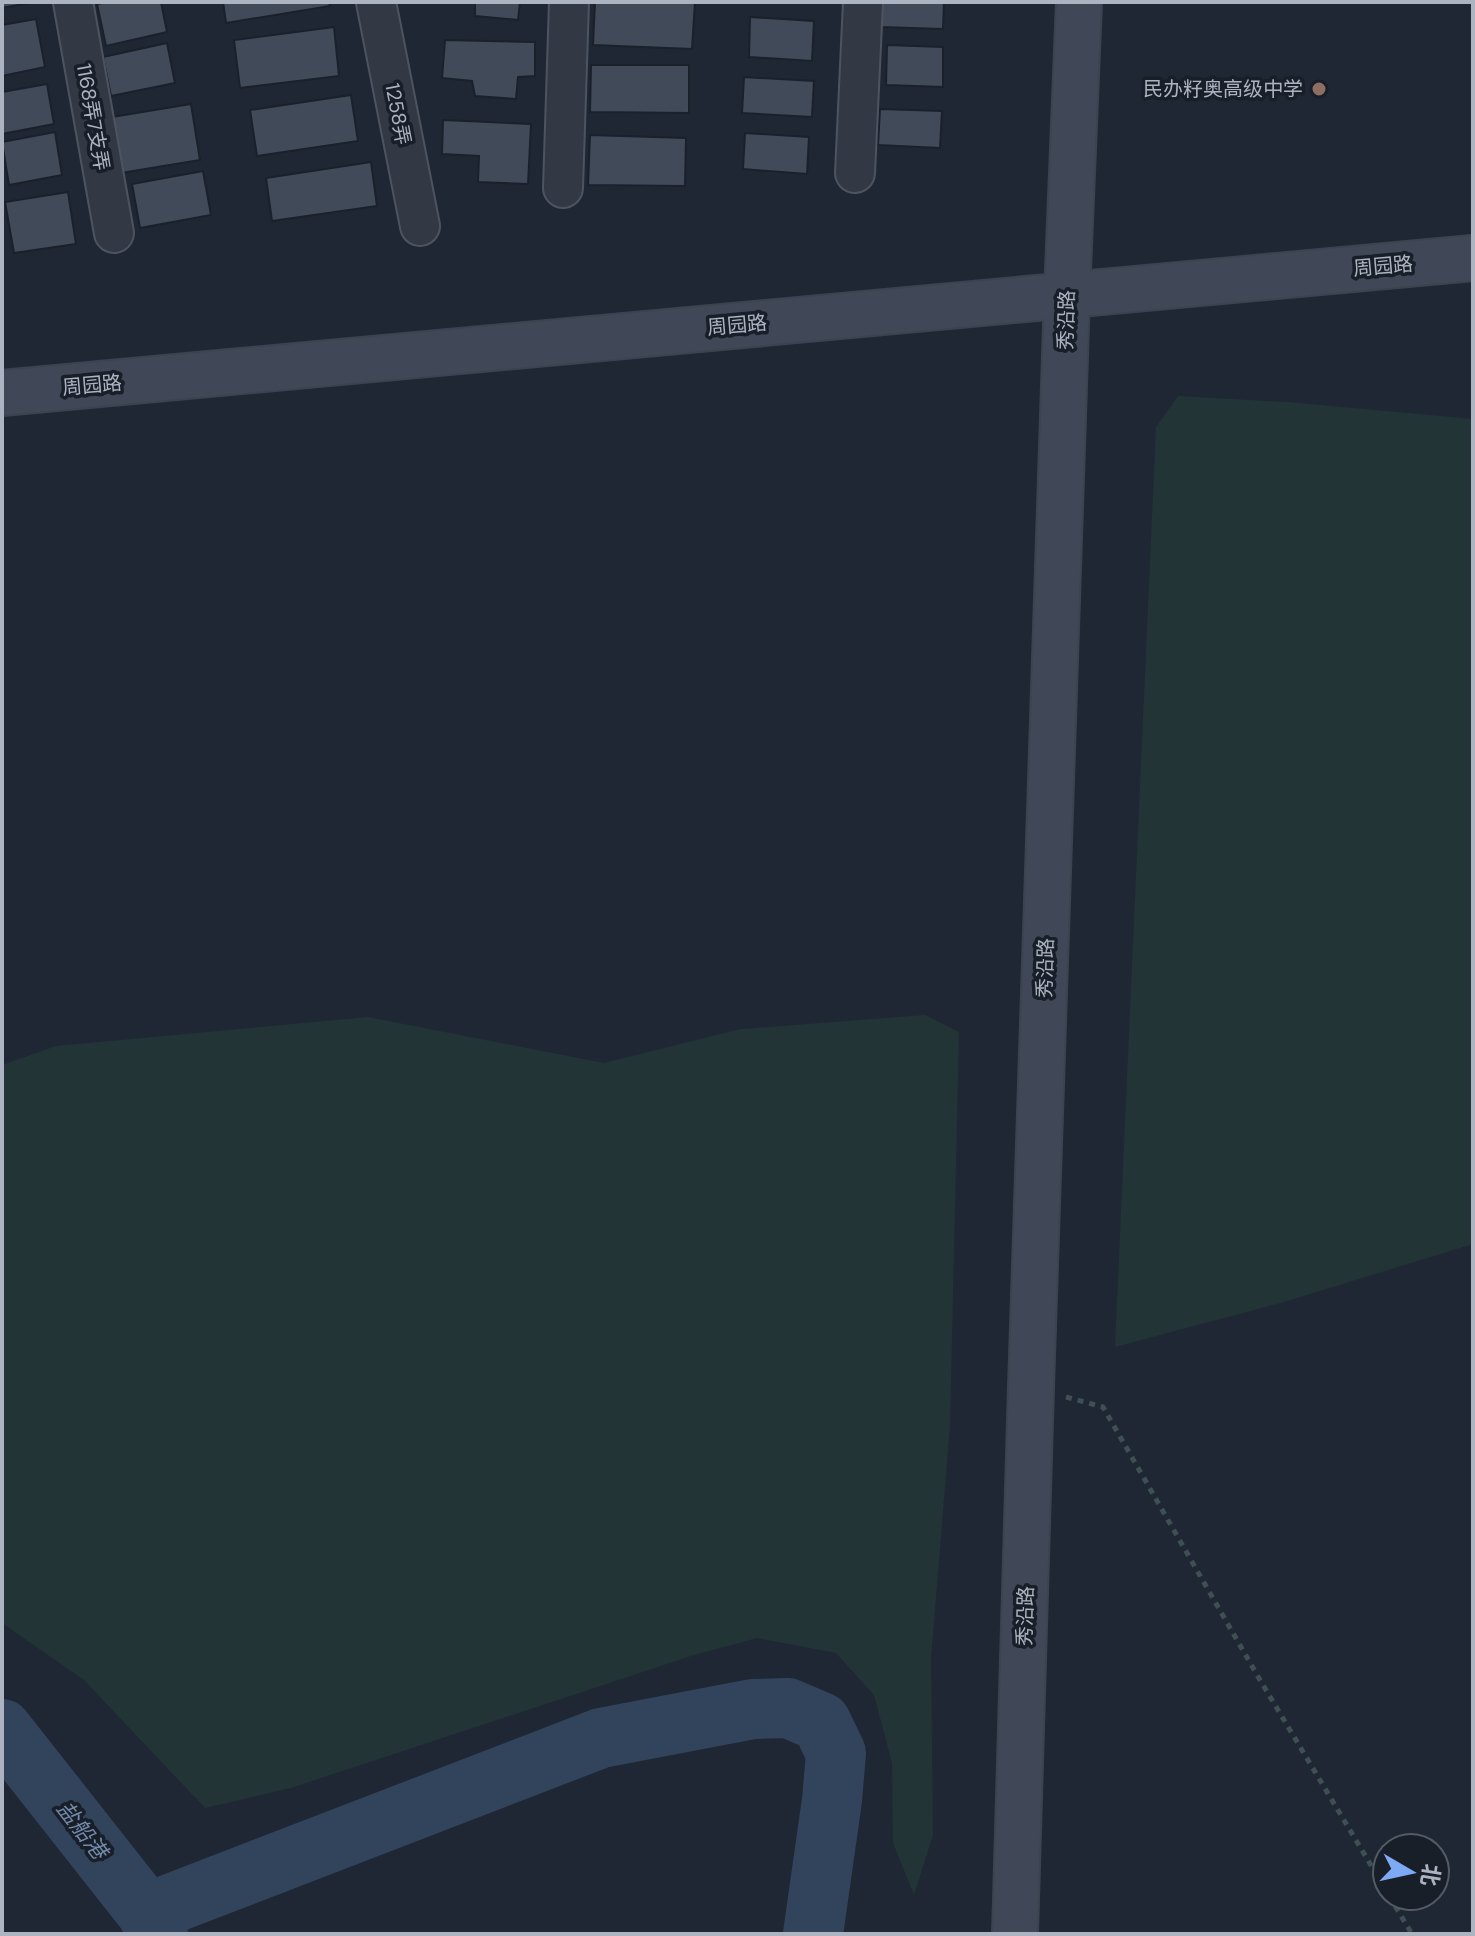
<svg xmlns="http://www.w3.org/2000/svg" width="1475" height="1936" viewBox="0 0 1475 1936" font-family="'DM Sans','Noto Sans SC',sans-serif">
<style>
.green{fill:#223436}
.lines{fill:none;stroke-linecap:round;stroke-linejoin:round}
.river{stroke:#32435c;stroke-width:60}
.building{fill:#404a59;stroke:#1a212b;stroke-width:2}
.street-casing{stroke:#4d5460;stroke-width:42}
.secondary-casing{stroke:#3c434e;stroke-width:48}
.path{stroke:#3e5053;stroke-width:5;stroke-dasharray:6 6;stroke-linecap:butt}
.street{stroke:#323945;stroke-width:38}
.secondary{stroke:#404858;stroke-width:44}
.education-dot{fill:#8d6e63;stroke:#181f29;stroke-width:3}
.labels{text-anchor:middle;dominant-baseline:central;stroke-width:7;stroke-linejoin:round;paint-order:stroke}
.poi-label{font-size:20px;fill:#acb4c2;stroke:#181f29;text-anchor:end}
.street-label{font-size:20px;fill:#acb4c2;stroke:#181f29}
.water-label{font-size:22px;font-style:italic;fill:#748aaa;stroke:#181f29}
</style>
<rect width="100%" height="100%" fill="#1f2734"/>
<!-- green -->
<g class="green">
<path d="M1178 396 1288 402 1473 419V1244L1284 1302 1115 1347 1156 427Z"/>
<path d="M925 1015 959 1032 950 1425 931 1659 933 1835 914 1895 893 1843 892 1763 874 1695 836 1653 757 1638 694 1655 291 1788 205 1808 84 1680 2 1623V1065L56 1046 368 1017 604 1063 741 1029Z"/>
</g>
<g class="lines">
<!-- river -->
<g class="river">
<path d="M2 1729 147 1913 158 1934"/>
<path d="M147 1913 601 1738 753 1709 788 1708 821 1722 836 1753 832 1800 813 1934"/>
</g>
</g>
<!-- building -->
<g class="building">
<path d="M2 2H35L2 8Z"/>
<path d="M107 2H161L167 32 106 46 97 4Z"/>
<path d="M223 2H329L330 6 226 23Z"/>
<path d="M475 2H520L518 20 475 16Z"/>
<path d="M595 2H695L692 49 593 45Z"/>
<path d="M882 2H944L943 29 881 27Z"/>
<path d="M750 17 814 21 812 61 749 57Z"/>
<path d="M36 19 45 67 2 76V25Z"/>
<path d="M334 27 339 76 240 88 234 40Z"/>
<path d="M445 40 535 42V76L518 77 516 99 475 96 472 81 442 78Z"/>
<path d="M167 43 175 83 111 96 103 57Z"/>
<path d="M887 45 943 47V87L886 85Z"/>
<path d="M591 65H689V113L590 112Z"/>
<path d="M744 77 814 81 812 117 742 113Z"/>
<path d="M47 84 54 124 2 134V92Z"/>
<path d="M351 95 358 141 257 156 250 110Z"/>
<path d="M191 104 200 160 121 173 112 117Z"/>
<path d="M880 109 942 111 940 148 878 145Z"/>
<path d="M443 120 531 124 528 184 478 182 479 156 442 154Z"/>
<path d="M55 132 62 175 9 185 2 142Z"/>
<path d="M745 133 809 137 807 174 743 169Z"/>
<path d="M590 135 686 138 685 186 588 185Z"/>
<path d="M371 162 377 206 272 221 266 178Z"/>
<path d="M203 171 211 215 140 228 132 184Z"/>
<path d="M68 192 76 244 14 253 5 202Z"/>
</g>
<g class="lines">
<!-- street casing -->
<g class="street-casing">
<g id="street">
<path d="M73 2 114 233"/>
<path d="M376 2 420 226"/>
<path d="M855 173 863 2"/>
<path d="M563 188 569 2"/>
</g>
</g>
<!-- secondary casing -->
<g class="secondary-casing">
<g id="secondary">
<path d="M2 393 1473 258"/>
<path d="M1015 1934 1031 1387 1067 295 1079 2"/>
</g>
</g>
<!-- path -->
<g class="path">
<path d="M1066 1397 1103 1407 1260 1680 1387 1892"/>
<path d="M1389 1896 1412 1934"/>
</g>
<!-- street -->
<use href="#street" class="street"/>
<!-- secondary -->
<use href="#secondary" class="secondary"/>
</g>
<!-- markers -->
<circle class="education-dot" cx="1319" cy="89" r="8"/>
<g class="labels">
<!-- poi labels -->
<g class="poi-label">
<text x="1303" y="89">民办籽奥高级中学</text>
</g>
<!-- street labels -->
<g class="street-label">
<text transform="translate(398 114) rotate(79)">1258弄</text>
<text transform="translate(93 117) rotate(80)">1168弄7支弄</text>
<text transform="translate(1383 266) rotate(-5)">周园路</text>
<text transform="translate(1066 320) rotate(-88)">秀沿路</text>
<text transform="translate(737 325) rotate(-5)">周园路</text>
<text transform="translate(92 385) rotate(-5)">周园路</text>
<text transform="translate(1045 968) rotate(-88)">秀沿路</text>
<text transform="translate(1025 1616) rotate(-88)">秀沿路</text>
</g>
<!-- water labels -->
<g class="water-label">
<text transform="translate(82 1830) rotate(52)">盐船港</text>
</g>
</g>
<!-- border -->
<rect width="1475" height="1936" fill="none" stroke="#acb4c2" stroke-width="8"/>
<!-- north arrow -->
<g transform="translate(1411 1872) rotate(99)"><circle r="38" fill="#181f29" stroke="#535b66" stroke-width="2"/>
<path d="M0-6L14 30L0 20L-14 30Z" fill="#7ea9f5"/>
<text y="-12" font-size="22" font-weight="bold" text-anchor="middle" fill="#acb4c2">北</text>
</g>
</svg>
